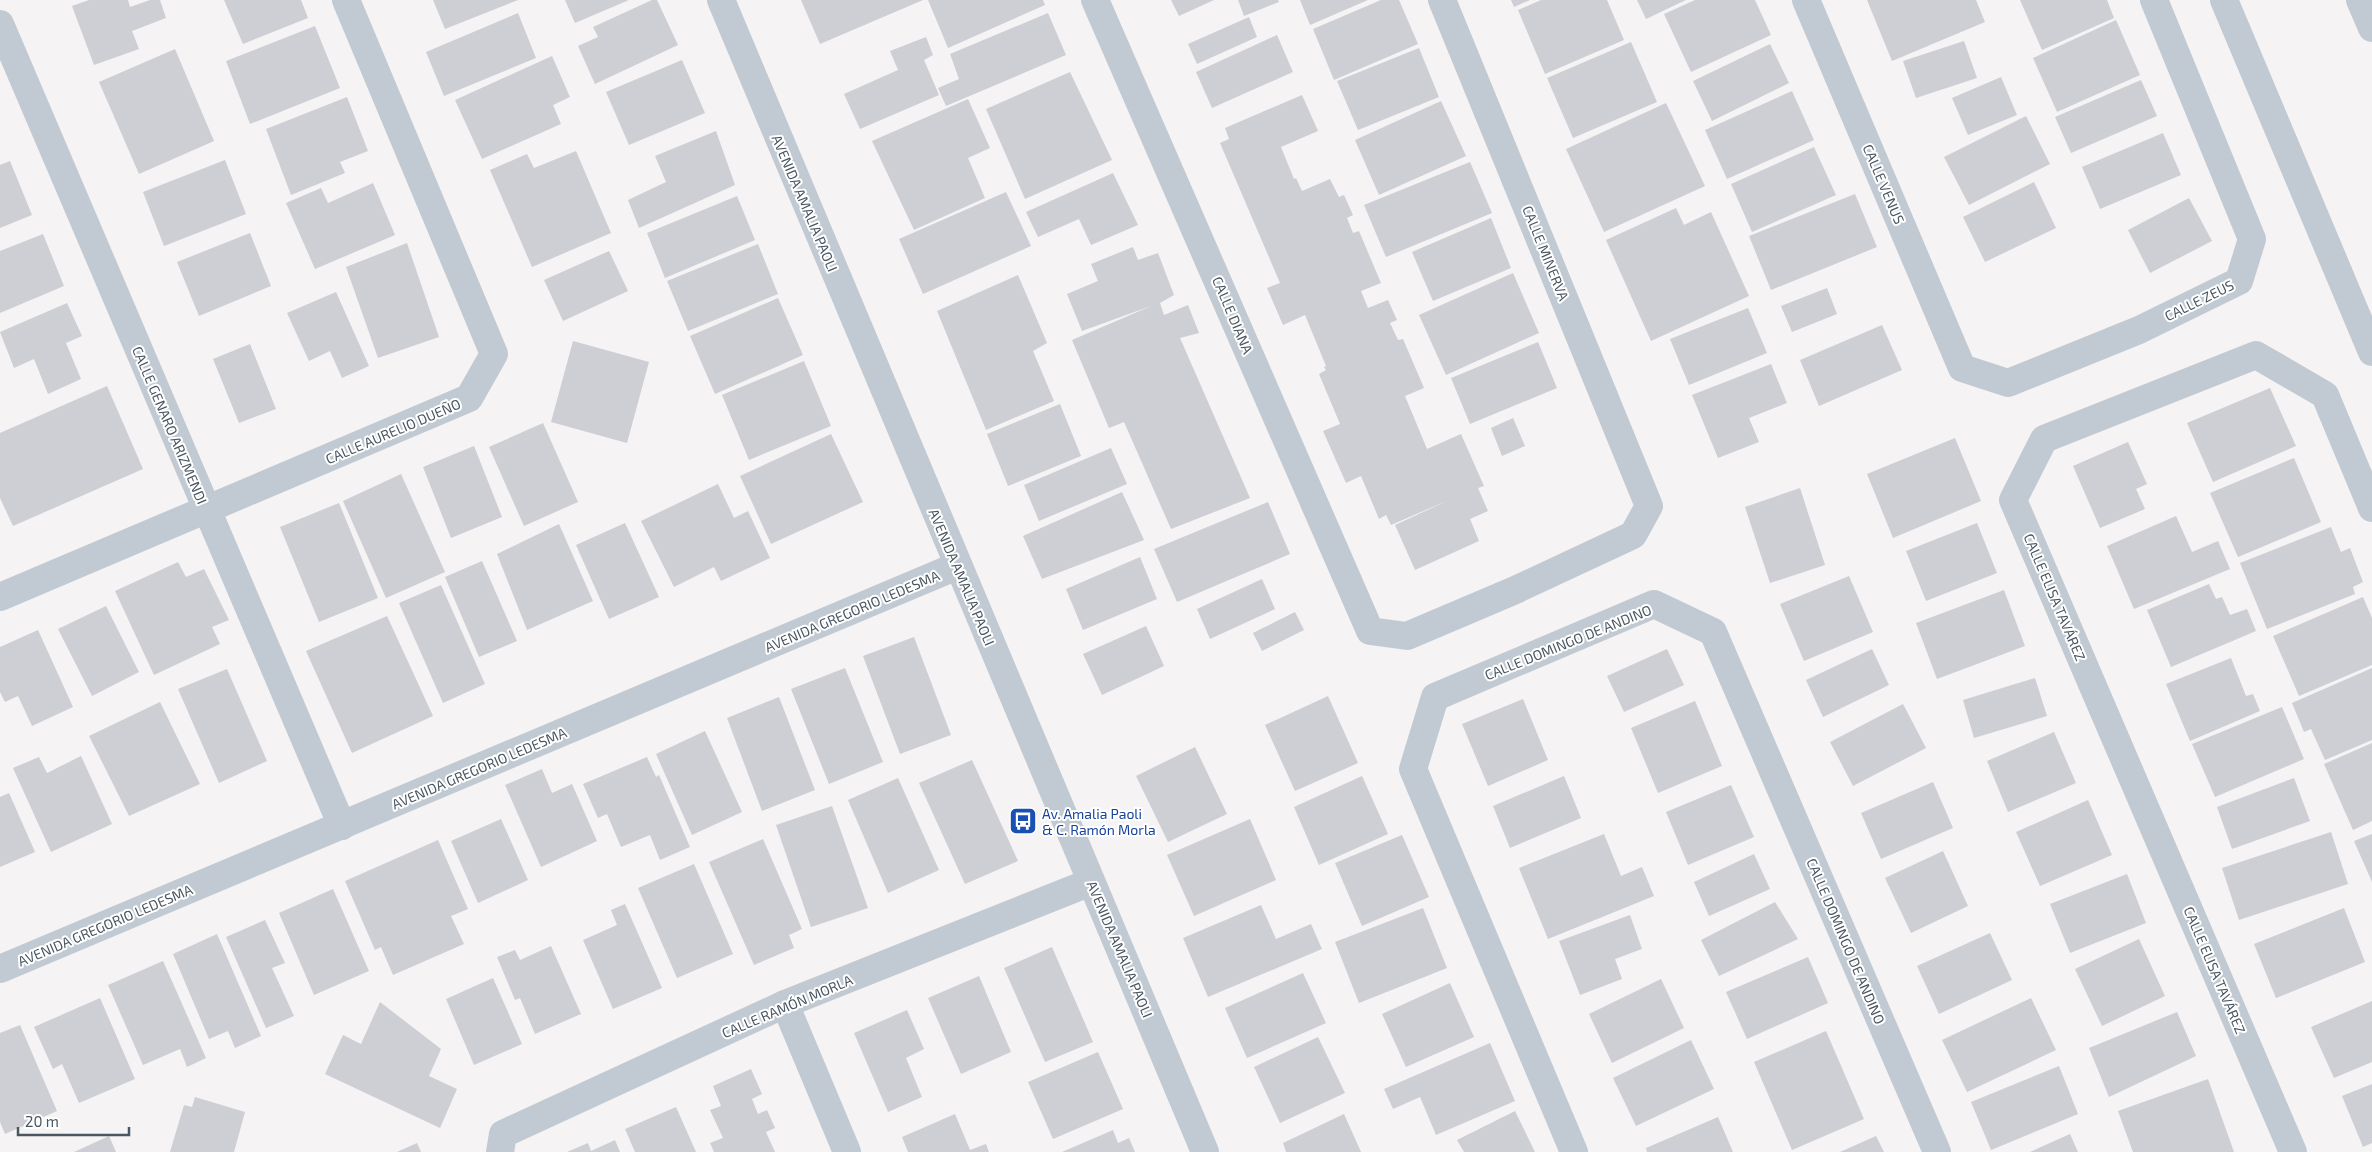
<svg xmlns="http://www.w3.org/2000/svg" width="2372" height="1152" viewBox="0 0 2372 1152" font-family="'Exo 2',sans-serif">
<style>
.building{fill:#cdcfd5}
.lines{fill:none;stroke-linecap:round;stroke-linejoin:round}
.minor{stroke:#c1cad2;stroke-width:28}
.tertiary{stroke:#c1cad2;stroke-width:28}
.labels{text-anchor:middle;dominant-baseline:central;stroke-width:4;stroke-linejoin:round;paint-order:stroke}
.street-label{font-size:14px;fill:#4a5661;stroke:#fff}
.transit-label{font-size:14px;fill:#164399;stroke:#fff;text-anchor:start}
</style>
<rect width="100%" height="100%" fill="#f5f3f3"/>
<!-- building -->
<g class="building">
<path d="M89 0H128L130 7 150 0H160L166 18 132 31 139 49 94 65 72 6Z"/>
<path d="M224 0H301L308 18 243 44Z"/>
<path d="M433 0H518L445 29Z"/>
<path d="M565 0H629L575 23Z"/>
<path d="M652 0H657L678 45 595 84 578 46 598 37 593 27Z"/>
<path d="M801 0H923L820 44Z"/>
<path d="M928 0H1043L1045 5 948 48Z"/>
<path d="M1171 0H1214L1179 16Z"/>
<path d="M1238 0H1278L1279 2 1244 16Z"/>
<path d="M1300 0H1368L1310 25Z"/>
<path d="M1381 0H1399L1418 44 1334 80 1313 29Z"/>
<path d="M1511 0H1530L1514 7Z"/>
<path d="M1541 0H1607L1624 40 1545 74 1518 10Z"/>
<path d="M1637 0H1686L1646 19Z"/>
<path d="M1695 0H1755L1771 35 1691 72 1664 14Z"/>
<path d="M1867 0H1976L1985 22 1892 61Z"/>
<path d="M2020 0H2107L2114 18 2042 50Z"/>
<path d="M518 13 536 58 444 96 426 52Z"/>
<path d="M1048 13 1066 55 946 106 938 88 959 79 950 54Z"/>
<path d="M1249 17 1257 37 1197 64 1188 44Z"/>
<path d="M2116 20 2140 75 2057 112 2033 58Z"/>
<path d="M315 26 340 88 250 124 226 61Z"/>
<path d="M1277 35 1293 72 1212 108 1196 72Z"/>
<path d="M926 37 933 55 924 60 939 95 860 129 844 94 898 70 890 51Z"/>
<path d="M1964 41 1977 78 1916 98 1903 61Z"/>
<path d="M1631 42 1657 102 1573 138 1547 78Z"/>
<path d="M1770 44 1789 83 1712 121 1693 81Z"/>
<path d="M1419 48 1439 97 1358 130 1337 81Z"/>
<path d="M175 49 214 141 139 174 99 82Z"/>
<path d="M552 56 570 97 553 105 561 124 482 159 455 100Z"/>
<path d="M682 60 705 113 629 145 606 92Z"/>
<path d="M1070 72 1112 160 1025 199 986 109Z"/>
<path d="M2001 77 2017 115 1968 135 1952 98Z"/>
<path d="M2141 80 2157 116 2071 153 2055 117Z"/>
<path d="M1792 91 1814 140 1727 179 1705 130Z"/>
<path d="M1302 95 1318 131 1281 147 1294 179 1296 178 1302 191 1330 179 1339 197 1344 195 1353 215 1347 218 1353 233 1359 231 1381 283 1361 291 1368 308 1388 300 1397 320 1390 323 1398 340 1403 339 1424 388 1405 396 1427 449 1461 434 1484 486 1478 488 1488 511 1470 519 1479 541 1415 570 1395 525 1449 500 1391 525 1386 515 1379 519 1361 476 1346 483 1323 431 1340 424 1319 374 1326 370 1324 367 1326 366 1305 315 1283 325 1267 288 1280 283 1220 143 1229 139 1225 128Z"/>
<path d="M347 97 368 151 340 162 345 173 291 195 266 129Z"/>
<path d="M968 99 990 148 968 158 985 198 914 230 872 141Z"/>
<path d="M1441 101 1466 156 1379 195 1355 140Z"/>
<path d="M1666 103 1705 186 1604 232 1566 149Z"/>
<path d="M2026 116 2050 164 1969 205 1944 157Z"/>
<path d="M716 131 735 185 639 228 628 200 666 182 655 156Z"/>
<path d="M2163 133 2181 175 2100 209 2082 167Z"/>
<path d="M1814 147 1836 195 1752 232 1731 184Z"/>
<path d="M576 151 611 233 532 267 490 170 527 154 534 168Z"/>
<path d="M225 160 246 214 164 246 143 192Z"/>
<path d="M10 161 32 215 0 228V165Z"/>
<path d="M1470 162 1492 213 1386 257 1364 205Z"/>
<path d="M1113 173 1138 225 1091 245 1079 219 1038 237 1026 212Z"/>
<path d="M2034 182 2056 228 1985 262 1963 217Z"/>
<path d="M373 183 395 235 315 269 286 203 321 188 328 203Z"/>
<path d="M1006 192 1031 246 923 294 899 239Z"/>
<path d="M1855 194 1877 247 1771 290 1749 236Z"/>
<path d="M737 196 755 240 665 278 647 233Z"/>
<path d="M2189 198 2212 241 2150 273 2128 230Z"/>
<path d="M1676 208 1684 225 1711 212 1749 296 1651 341 1606 240Z"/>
<path d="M1491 218 1511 268 1433 301 1412 252Z"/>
<path d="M250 233 271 286 199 316 177 262Z"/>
<path d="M43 234 64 286 0 313V251Z"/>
<path d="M407 243 439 337 378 358 346 267Z"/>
<path d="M758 244 778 294 688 331 667 281Z"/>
<path d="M1133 247 1138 260 1158 253 1174 295 1160 303 1164 315 1188 305 1199 333 1180 338 1250 498 1171 529 1124 422 1109 428 1072 340 1151 306 1082 331 1067 294 1098 281 1091 264Z"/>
<path d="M609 251 628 291 563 321 544 280Z"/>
<path d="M1513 273 1539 333 1446 375 1419 315Z"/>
<path d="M1018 275 1047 343 1033 351 1054 401 986 430 937 311Z"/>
<path d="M1827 288 1837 314 1792 332 1781 306Z"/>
<path d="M336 292 369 366 342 378 330 351 309 361 287 313Z"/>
<path d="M778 298 803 355 715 394 690 336Z"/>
<path d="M67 303 82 336 66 343 81 379 48 394 34 359 14 368 0 332Z"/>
<path d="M1748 308 1767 353 1689 385 1670 339Z"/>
<path d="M1882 325 1902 370 1819 406 1800 360Z"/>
<path d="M573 341 649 362 627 443 551 422Z"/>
<path d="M1538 342 1557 388 1470 424 1451 378Z"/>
<path d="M250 344 276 409 239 423 213 359Z"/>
<path d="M804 361 831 426 749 460 722 395Z"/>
<path d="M1771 364 1787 403 1749 418 1759 442 1718 458 1692 395Z"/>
<path d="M107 386 143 469 13 526 0 498V433Z"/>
<path d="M2270 388 2296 446 2213 482 2187 423Z"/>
<path d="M1060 404 1081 456 1008 486 987 434Z"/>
<path d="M1513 418 1525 446 1502 456 1491 428Z"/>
<path d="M543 423 578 502 524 526 489 447Z"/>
<path d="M831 434 863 502 771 544 740 476Z"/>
<path d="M1955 438 1981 501 1893 538 1867 474Z"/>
<path d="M2128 442 2147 484 2136 489 2145 509 2100 528 2073 466Z"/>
<path d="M474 446 502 517 451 538 423 467Z"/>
<path d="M1111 448 1127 484 1039 521 1024 485Z"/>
<path d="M2294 458 2321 522 2238 557 2210 493Z"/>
<path d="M401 474 445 572 386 598 343 501Z"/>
<path d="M718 484 734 518 748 511 770 558 721 581 714 567 674 587 641 521Z"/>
<path d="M1800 488 1825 565 1770 583 1745 507Z"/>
<path d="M1122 492 1144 540 1042 579 1023 536Z"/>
<path d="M1268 502 1290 554 1177 602 1154 549Z"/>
<path d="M339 503 378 598 319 622 280 527Z"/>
<path d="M2176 516 2192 552 2218 541 2230 569 2134 609 2107 546Z"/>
<path d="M625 523 659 597 609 619 576 545Z"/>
<path d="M1977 523 1997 573 1926 601 1906 551Z"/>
<path d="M559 524 593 601 527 630 497 554Z"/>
<path d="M2331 527 2341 552 2350 548 2363 582 2353 587 2355 594 2267 629 2240 563Z"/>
<path d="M1140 557 1157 599 1083 630 1066 589Z"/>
<path d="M482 561 517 641 479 657 445 577Z"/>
<path d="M178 562 186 577 204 569 229 620 212 627 220 644 154 675 115 591Z"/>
<path d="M1849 576 1873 632 1804 661 1780 604Z"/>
<path d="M1262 579 1275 609 1210 639 1197 609Z"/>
<path d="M2209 584 2216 599 2222 597 2230 615 2247 609 2256 631 2171 667 2147 610Z"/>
<path d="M441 585 485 684 443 703 399 603Z"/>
<path d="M2004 590 2025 646 1937 679 1916 623Z"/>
<path d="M2363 597 2372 618V665L2299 696 2273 636Z"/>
<path d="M106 606 139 672 92 696 58 629Z"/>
<path d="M1295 612 1304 630 1262 651 1253 633Z"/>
<path d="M387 616 433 716 352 753 306 651Z"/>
<path d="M1146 626 1164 666 1102 695 1083 654Z"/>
<path d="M38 630 73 707 32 726 18 696 5 702 0 692V647Z"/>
<path d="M914 637 951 735 900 754 863 656Z"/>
<path d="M1667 649 1684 685 1624 712 1607 676Z"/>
<path d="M1872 649 1889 685 1823 717 1806 680Z"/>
<path d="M2231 658 2246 696 2253 694 2260 711 2190 741 2166 684Z"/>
<path d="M845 668 883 762 829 784 791 689Z"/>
<path d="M2372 668V740L2325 760 2311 729 2304 732 2292 703Z"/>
<path d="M227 669 267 761 219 783 178 689Z"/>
<path d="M2035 678 2047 716 1974 738 1963 700Z"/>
<path d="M1328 696 1358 763 1295 791 1265 725Z"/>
<path d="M779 697 815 790 762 811 727 718Z"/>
<path d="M1523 699 1548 760 1488 786 1462 724Z"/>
<path d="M1695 701 1722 766 1658 793 1631 728Z"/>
<path d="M160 702 200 784 129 816 89 736Z"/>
<path d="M1903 704 1926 748 1853 786 1830 742Z"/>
<path d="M2282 707 2304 759 2215 797 2192 744Z"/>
<path d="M705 731 742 812 692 835 656 754Z"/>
<path d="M2054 732 2076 783 2008 812 1987 761Z"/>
<path d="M2372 743V821L2353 830 2324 764Z"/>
<path d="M1195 747 1227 814 1168 842 1136 776Z"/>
<path d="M81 756 112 824 51 852 13 768 39 757 47 773Z"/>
<path d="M647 757 656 777 659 775 690 847 660 860 650 835 621 847 607 814 598 818 583 784Z"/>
<path d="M972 760 1018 861 965 884 919 783Z"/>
<path d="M542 769 552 793 572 784 597 841 541 867 505 785Z"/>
<path d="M1362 776 1388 834 1319 865 1294 807Z"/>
<path d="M1564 776 1581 818 1510 848 1493 806Z"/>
<path d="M898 778 939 870 888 893 848 800Z"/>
<path d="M2294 778 2310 821 2232 849 2217 807Z"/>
<path d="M1933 782 1953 828 1881 859 1861 813Z"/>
<path d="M1731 785 1754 837 1688 865 1666 812Z"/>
<path d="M9 793 35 852 0 867V797Z"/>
<path d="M2088 800 2112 855 2040 886 2016 832Z"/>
<path d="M832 806 868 908 811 927 776 825Z"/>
<path d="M501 819 528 880 478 903 451 841Z"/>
<path d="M1250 819 1276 880 1194 916 1167 855Z"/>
<path d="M2331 832 2348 884 2239 920 2222 868Z"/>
<path d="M1604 834 1621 876 1642 867 1654 896 1548 939 1519 868Z"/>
<path d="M2372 834V882L2354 841Z"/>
<path d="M1402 835 1429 897 1362 926 1335 863Z"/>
<path d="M763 839 802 929 789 935 794 948 754 965 709 862Z"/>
<path d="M438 840 468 909 451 916 464 944 393 975 381 947 375 950 345 881Z"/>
<path d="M1943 851 1968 906 1911 933 1885 878Z"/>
<path d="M1754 854 1770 889 1709 916 1694 882Z"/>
<path d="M694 864 733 954 677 978 638 888Z"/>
<path d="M2127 874 2146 923 2070 953 2050 904Z"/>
<path d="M333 889 369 971 314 995 279 913Z"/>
<path d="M1775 902 1798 939 1719 976 1701 940Z"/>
<path d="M625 904 662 988 613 1009 583 940 617 925 611 910Z"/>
<path d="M1261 905 1276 939 1311 924 1322 949 1208 997 1183 938Z"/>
<path d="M1423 908 1447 968 1359 1003 1335 942Z"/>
<path d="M2344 908 2365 962 2276 998 2254 944Z"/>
<path d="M1630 915 1642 949 1615 959 1622 979 1580 995 1559 941Z"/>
<path d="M265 920 285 963 272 968 294 1016 266 1028 226 937Z"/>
<path d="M1990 933 2012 980 1939 1014 1917 966Z"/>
<path d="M217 934 261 1036 235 1048 228 1031 209 1039 173 954Z"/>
<path d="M2139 939 2165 996 2102 1026 2075 969Z"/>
<path d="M551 946 581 1014 535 1034 520 998 515 1000 497 957 515 950 520 960Z"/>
<path d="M1052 947 1093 1042 1045 1062 1004 968Z"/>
<path d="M1808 957 1828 1003 1747 1039 1726 992Z"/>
<path d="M163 961 206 1058 187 1067 180 1049 143 1065 108 985Z"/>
<path d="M1303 973 1326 1023 1247 1058 1225 1008Z"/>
<path d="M979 976 1011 1052 961 1074 928 998Z"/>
<path d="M493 978 522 1044 474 1065 446 999Z"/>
<path d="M1661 979 1684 1028 1612 1063 1589 1014Z"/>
<path d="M1450 983 1474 1037 1406 1067 1382 1014Z"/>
<path d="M100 998 135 1079 79 1103 62 1064 53 1069 34 1027Z"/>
<path d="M2031 998 2056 1050 1967 1092 1942 1040Z"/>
<path d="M2372 1001V1062L2334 1078 2311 1027Z"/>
<path d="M380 1002 441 1049 429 1076 457 1089 440 1128 325 1074 343 1035 361 1044Z"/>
<path d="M907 1010 924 1049 906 1058 922 1097 888 1112 854 1033Z"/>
<path d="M2177 1012 2196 1056 2109 1097 2089 1048Z"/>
<path d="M20 1025 57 1111 5 1134 0 1122V1033Z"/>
<path d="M1826 1031 1864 1119 1792 1150 1754 1062Z"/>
<path d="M1318 1037 1345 1093 1280 1123 1254 1067Z"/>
<path d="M1691 1040 1714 1089 1636 1126 1613 1078Z"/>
<path d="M1490 1043 1515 1101 1436 1135 1420 1097 1393 1109 1384 1089Z"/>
<path d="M1098 1052 1123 1109 1053 1139 1028 1082Z"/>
<path d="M2059 1066 2078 1114 1991 1150 1971 1102Z"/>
<path d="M751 1069 762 1094 752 1099 758 1114 767 1110 775 1128 766 1132 775 1152H714L710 1143 723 1138 710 1110 721 1106 713 1086Z"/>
<path d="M2208 1079 2234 1152H2133L2118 1111Z"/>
<path d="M2372 1084V1143L2363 1147 2342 1096Z"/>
<path d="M195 1097 245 1112 234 1152H170L184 1105 192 1107Z"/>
<path d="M676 1107 696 1152H635L625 1129Z"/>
<path d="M1515 1111 1535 1152H1464L1457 1140Z"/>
<path d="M955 1114 970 1150 986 1144 989 1152H908L902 1137Z"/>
<path d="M1344 1114 1361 1152H1286L1283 1143Z"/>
<path d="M1718 1117 1733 1152H1647L1646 1148Z"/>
<path d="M1113 1130 1118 1143 1129 1138 1135 1152H1062Z"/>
<path d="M2070 1134 2078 1152H2030Z"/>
<path d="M109 1136 116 1152H74Z"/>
<path d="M1876 1136 1884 1152H1840Z"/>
<path d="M615 1140 620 1152H567L588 1143 591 1151Z"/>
<path d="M417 1143 421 1152H397Z"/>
</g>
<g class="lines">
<!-- minor -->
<g class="minor">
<path d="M1095 0 1370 631 1407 636 1513 591 1633 535 1649 506 1442 0"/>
<path d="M1806 0 1962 368 2008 383 2139 330 2239 281 2252 239 2154 0"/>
<path d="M0 24 342 826"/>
<path d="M0 597 469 398 494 354 346 0"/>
<path d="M785 1004 847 1152"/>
<path d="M500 1152 503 1134 785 1004 1091 882"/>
<path d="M1574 1152 1413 769 1435 697 1654 604 1713 632 1937 1152"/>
<path d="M2293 1152 2013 500 2044 439 2256 355 2325 395 2372 508"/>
</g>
<!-- tertiary -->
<g class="tertiary">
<path d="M721 0 1205 1152"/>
<path d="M2224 0 2372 352"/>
<path d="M2360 0 2372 28"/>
<path d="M0 969 957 566"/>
</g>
</g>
<!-- icons -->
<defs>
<g id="bus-square" transform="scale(1.4375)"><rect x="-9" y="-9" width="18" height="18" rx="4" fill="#1a4fb4" stroke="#fff"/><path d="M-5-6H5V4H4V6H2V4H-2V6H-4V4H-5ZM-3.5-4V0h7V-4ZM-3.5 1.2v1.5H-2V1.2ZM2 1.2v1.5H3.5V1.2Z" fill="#fff"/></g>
</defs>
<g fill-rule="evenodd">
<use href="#bus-square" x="1023" y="821"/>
</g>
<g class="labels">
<!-- street labels -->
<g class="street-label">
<text transform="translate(1884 184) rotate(67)">CALLE VENUS</text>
<text transform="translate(805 203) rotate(67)">AVENIDA AMALIA PAOLI</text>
<text transform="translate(1546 253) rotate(68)">CALLE MINERVA</text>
<text transform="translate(2199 300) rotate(-26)">CALLE ZEUS</text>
<text transform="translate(1233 315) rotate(67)">CALLE DIANA</text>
<text transform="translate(170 425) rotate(67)">CALLE GENARO ARIZMENDI</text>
<text transform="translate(393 431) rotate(-23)">CALLE AURELIO DUEÑO</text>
<text transform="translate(962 577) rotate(67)">AVENIDA AMALIA PAOLI</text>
<text transform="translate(2055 597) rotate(67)">CALLE ELISA TAVÁREZ</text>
<text transform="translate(852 611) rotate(-23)">AVENIDA GREGORIO LEDESMA</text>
<text transform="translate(1568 642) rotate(-22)">CALLE DOMINGO DE ANDINO</text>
<text transform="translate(479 768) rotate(-23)">AVENIDA GREGORIO LEDESMA</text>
<text transform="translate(105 925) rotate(-23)">AVENIDA GREGORIO LEDESMA</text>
<text transform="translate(1846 941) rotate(67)">CALLE DOMINGO DE ANDINO</text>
<text transform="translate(1120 949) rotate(67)">AVENIDA AMALIA PAOLI</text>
<text transform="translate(2215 970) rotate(67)">CALLE ELISA TAVÁREZ</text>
<text transform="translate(787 1006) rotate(-23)">CALLE RAMÓN MORLA</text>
</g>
<!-- transit labels -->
<g class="transit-label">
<text x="1042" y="813">Av. Amalia Paoli<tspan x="1042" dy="16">&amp; C. Ramón Morla</tspan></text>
</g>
</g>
<!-- scale -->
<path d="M18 1127v8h111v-8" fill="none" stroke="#4a5661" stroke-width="2.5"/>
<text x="25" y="1127" font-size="15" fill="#4a5661" stroke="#ffffff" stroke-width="4" paint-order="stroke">20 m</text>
</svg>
